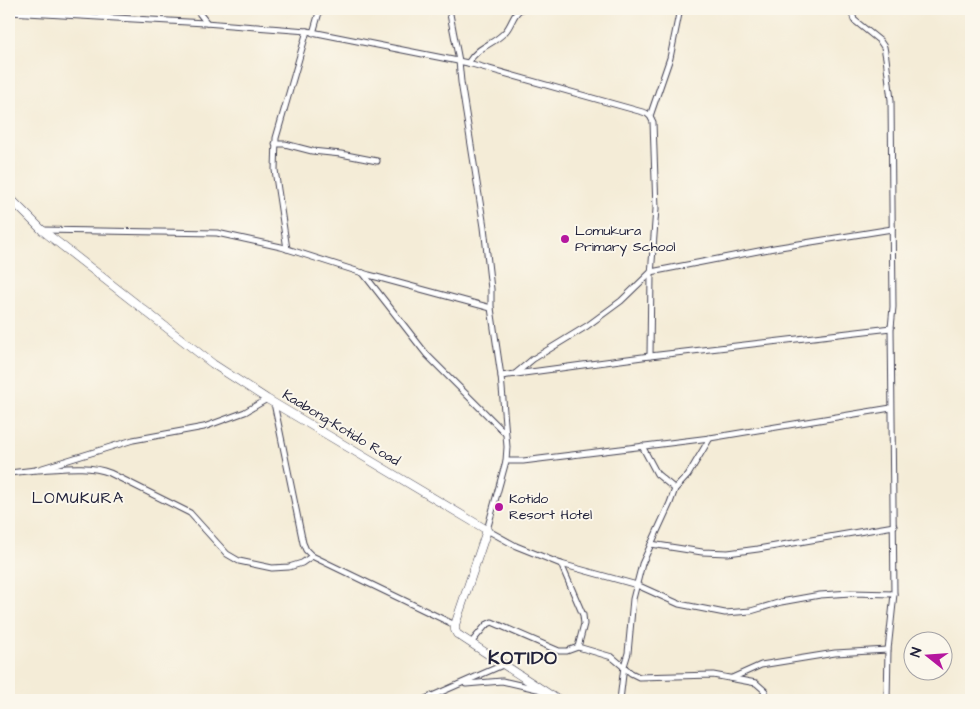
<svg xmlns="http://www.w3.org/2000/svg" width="980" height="709" viewBox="0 0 980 709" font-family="'Architects Daughter',sans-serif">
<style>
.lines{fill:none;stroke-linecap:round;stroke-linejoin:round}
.street-casing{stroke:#424052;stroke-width:7}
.secondary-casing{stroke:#424052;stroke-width:9}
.street{stroke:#fff;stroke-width:5}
.secondary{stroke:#fff;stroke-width:8}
.poi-dot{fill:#b5179e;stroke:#fbf7ec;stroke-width:2}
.labels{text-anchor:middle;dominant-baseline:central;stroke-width:4;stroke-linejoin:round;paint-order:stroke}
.poi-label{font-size:14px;fill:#22223b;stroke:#fbf7ec;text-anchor:start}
.street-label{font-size:14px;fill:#22223b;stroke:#fbf7ec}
.quarter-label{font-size:16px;letter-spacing:1px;fill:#22223b;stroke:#fbf7ec}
.district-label{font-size:19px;font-weight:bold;letter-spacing:1px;fill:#22223b;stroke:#fbf7ec}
</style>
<rect width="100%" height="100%" fill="#fbf7ec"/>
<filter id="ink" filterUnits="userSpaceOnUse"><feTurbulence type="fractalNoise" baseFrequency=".02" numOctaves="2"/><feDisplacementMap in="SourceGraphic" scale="10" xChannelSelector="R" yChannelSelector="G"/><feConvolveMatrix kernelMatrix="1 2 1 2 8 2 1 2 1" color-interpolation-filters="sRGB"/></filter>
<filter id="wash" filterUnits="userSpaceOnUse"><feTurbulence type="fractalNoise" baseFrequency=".0096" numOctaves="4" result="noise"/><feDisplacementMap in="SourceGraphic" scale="20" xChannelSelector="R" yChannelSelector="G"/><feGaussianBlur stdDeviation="1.12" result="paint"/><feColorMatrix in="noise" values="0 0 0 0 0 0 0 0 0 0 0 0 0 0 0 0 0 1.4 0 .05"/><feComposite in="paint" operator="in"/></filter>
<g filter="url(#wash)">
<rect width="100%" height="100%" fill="#f4ecd7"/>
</g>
<g filter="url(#ink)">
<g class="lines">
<!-- street casing -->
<g class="street-casing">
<g id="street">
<path d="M196 9 207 23"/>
<path d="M449 9 459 61 461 82 484 227 491 289V308L501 376 507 447 506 461 487 530 516 546 561 564 637 585 679 604 725 613 751 611 781 602 820 595 851 593 894 594"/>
<path d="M851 9 854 20 880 41 884 47 886 58 891 100 893 307 891 328 894 594 888 650 887 700"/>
<path d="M9 12 205 23 307 31 468 63 646 113 650 116 653 122 656 209 651 275 650 356"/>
<path d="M313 33 320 9"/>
<path d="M468 63C478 46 493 45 505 32 512 25 513 13 521 9"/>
<path d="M650 116 670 58 680 9"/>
<path d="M275 144H285L312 151 341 154 377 161"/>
<path d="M42 230 217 233 281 247 369 275 491 308"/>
<path d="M287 249 275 170 276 138 307 31"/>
<path d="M363 273 427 355 504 432"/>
<path d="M515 374 533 359 587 326 621 301 651 272 774 248 892 229"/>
<path d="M501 376 650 356 891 328"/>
<path d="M274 403 303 543 306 550 312 556 455 625"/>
<path d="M642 446 657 474 675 489"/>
<path d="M506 461H523L710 438 891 408"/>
<path d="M36 470C60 469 87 464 110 473L190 513 227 554 239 561 272 568 289 567 302 563 312 556"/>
<path d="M9 473 36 470 133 440 204 427 245 412 267 399"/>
<path d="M651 544 702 552 728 553 758 549 894 526"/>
<path d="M561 564 583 615 584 624 578 647"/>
<path d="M471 643 486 625 492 622 559 651H567L578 647 612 657 631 673 639 677 713 675 756 683 765 691 763 696 758 698 759 700"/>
<path d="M732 678 761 665 835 653 888 650"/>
<path d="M466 684 502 681 537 689"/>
<path d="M423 700 505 664"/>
<path d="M620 700 624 666 628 653 633 599 642 564 670 503 675 489 688 475 710 438"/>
</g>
</g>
<!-- secondary casing -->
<g class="secondary-casing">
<path id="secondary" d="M9 197 42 230 213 364 267 399 487 530 455 625V630L457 634 558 700"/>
</g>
<!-- street -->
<use href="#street" class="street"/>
<!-- secondary -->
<use href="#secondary" class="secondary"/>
</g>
</g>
<!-- markers -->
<g class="poi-dot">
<circle cx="565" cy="239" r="5"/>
<circle cx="499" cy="507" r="5"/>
</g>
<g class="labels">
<!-- poi labels -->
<g class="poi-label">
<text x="575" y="231">Lomukura<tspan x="575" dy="16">Primary School</tspan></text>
<text x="509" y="499">Kotido<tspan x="509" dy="16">Resort Hotel</tspan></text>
</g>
<!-- street labels -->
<g class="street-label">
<text transform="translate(341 428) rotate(31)">Kaabong-Kotido Road</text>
</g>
<!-- quarter labels -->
<g class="quarter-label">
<text x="78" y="498">LOMUKURA</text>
</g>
<!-- district labels -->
<g class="district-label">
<text x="523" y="658">KOTIDO</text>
</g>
</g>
<!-- margin -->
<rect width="980" height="709" fill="none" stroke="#fbf7ec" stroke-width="30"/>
<!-- north arrow -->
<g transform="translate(928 656) rotate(287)"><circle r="24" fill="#fbf7ec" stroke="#a4a2a5"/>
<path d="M0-4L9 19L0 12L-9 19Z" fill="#b5179e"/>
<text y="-8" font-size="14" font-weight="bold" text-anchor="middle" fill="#22223b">N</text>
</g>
</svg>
